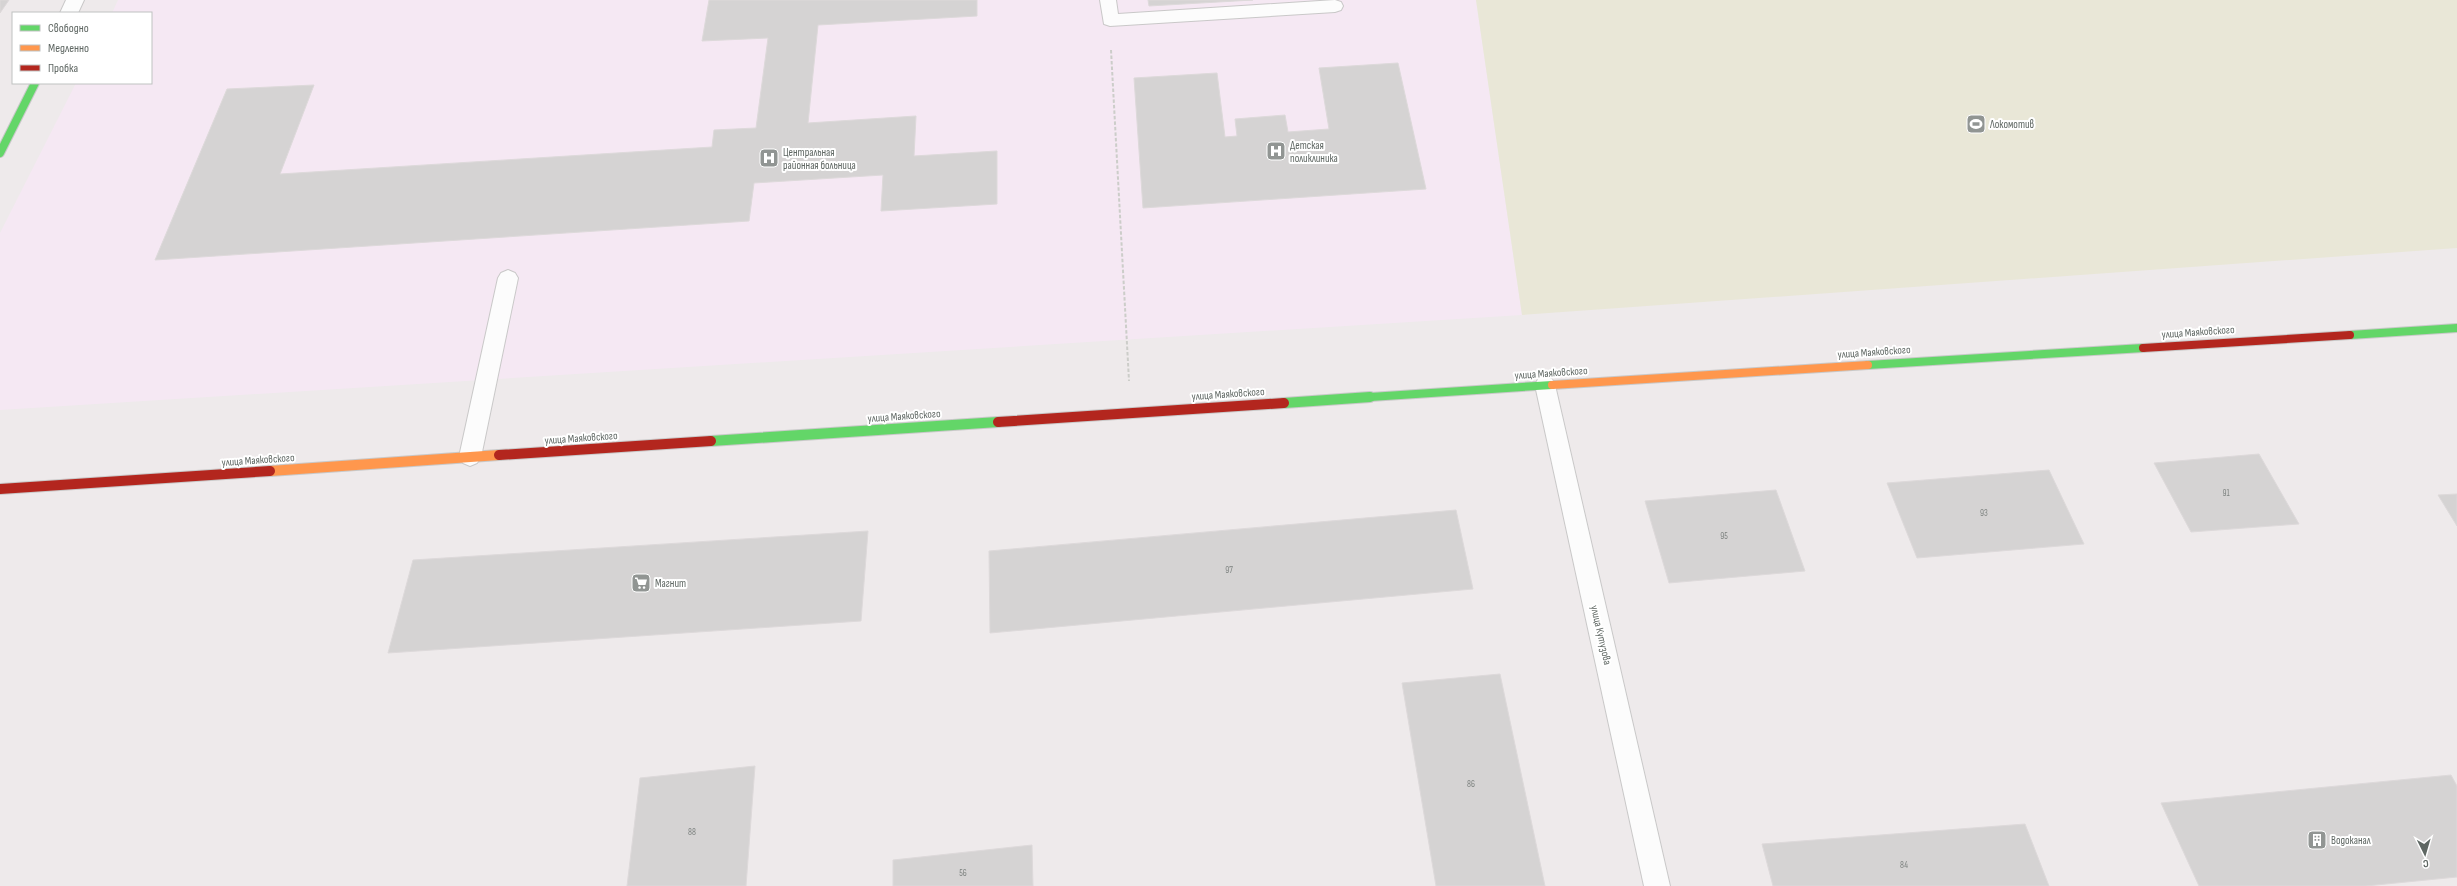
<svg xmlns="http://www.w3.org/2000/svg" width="2457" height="886" viewBox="0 0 2457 886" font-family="'Sofia Sans Condensed',sans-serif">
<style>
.medical{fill:#f5e8f3}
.green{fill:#e9e7d7}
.building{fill:#d5d3d3;stroke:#ddd9da}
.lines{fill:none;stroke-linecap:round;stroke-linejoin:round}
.lane-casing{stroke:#c9c8c8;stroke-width:2}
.street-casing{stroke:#c9c8c8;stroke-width:2}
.fast-far1-casing{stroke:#c9c9c9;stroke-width:10}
.fast-casing{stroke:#c9c9c9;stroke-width:12}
.slow-far1-casing{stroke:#c9c9c9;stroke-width:10}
.slow-casing{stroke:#c9c9c9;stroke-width:12}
.jam-far1-casing{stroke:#c9c9c9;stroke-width:10}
.jam-casing{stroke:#c9c9c9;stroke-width:12}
.path{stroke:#cccdc9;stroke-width:2;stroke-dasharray:3.5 2;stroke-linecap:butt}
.lane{fill:#fcfcfc;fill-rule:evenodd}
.street{fill:#fcfcfc;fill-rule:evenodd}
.fast-far1{stroke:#63d668;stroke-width:8}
.fast{stroke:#63d668;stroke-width:10}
.slow-far1{stroke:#ff974d;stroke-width:8}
.slow{stroke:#ff974d;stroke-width:10}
.jam-far1{stroke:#b3261e;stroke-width:8}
.jam{stroke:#b3261e;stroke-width:10}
.labels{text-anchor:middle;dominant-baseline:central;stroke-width:4;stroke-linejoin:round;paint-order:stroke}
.number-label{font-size:9px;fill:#7e8380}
.poi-label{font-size:11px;fill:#5f6763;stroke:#fff;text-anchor:start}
.street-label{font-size:11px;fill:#5f6763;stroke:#fff}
</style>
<rect width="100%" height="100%" fill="#eeeaeb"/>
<!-- medical -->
<path class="medical" d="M118 0H1476L1522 315 0 410V233L76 83H151V13H112Z"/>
<!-- green -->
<path class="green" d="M1476 0H2457V248L1522 315Z"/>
<!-- building -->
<g class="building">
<path d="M0 0H9L0 13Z"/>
<path d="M709 0H977V16L818 25 808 123 916 116 914 156 997 151V204L881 211 883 175 754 183 749 221 155 260 227 89 314 85 280 174 712 147 714 130 756 128 768 38 702 41Z"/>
<path d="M1148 0H1253L1149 6Z"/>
<path d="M1398 63 1426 189 1143 208 1134 78 1217 73 1225 137 1237 136 1235 119 1285 115 1288 132 1329 129 1319 68Z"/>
<path d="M2259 454 2299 524 2191 532 2154 463Z"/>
<path d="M2049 470 2084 544 1917 558 1887 483Z"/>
<path d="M1776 490 1805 571 1669 583 1645 501Z"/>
<path d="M2457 494V526L2438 495Z"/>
<path d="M1456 510 1473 589 990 633 989 551Z"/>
<path d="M868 531 861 621 388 653 413 560Z"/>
<path d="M1500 674 1545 886H1436L1402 683Z"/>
<path d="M755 766 746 886H627L640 778Z"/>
<path d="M2451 775 2457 786V877L2366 886H2199L2161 803Z"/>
<path d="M2025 824 2049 886H1773L1762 844Z"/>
<path d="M1032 845 1033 886H893V860Z"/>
</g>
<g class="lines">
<!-- lane casing -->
<g class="lane-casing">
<g id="lane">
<path d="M1100 0H1116L1118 14 1335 0 1341 2 1343 6 1341 10 1335 12 1110 26 1104 24Z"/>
<path d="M508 270 515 273 518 278 481 457 477 463 470 466 463 463 459 457 498 278 501 273Z"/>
<path d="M1545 377 1552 379 1555 385 1670 886H1644L1535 385 1538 379Z"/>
</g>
</g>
<!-- street casing -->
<g class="street-casing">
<path id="street" d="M66 0H84L78 13H60Z"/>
</g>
<!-- fast-far1 casing -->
<g class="fast-far1-casing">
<g id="fast-far1">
<path d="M0 153 35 83"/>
<path d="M2350 335 2457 328"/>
<path d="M1868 365 2143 348"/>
<path d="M1355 398 1552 385"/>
</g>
</g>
<!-- fast casing -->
<g class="fast-casing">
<g id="fast">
<path d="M1284 403 1370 397"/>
<path d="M711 441 998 422"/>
</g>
</g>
<!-- slow-far1 casing -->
<g class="slow-far1-casing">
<path id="slow-far1" d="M1552 385 1868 365"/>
</g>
<!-- slow casing -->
<g class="slow-casing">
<path id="slow" d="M270 471 499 455"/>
</g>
<!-- jam-far1 casing -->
<g class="jam-far1-casing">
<path id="jam-far1" d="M2143 348 2350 335"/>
</g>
<!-- jam casing -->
<g class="jam-casing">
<g id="jam">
<path d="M998 422 1284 403"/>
<path d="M499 455 711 441"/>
<path d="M0 489 270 471"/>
</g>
</g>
<!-- path -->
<path class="path" d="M1111 50 1129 381"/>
<!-- lane -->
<use href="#lane" class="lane"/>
<!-- street -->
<use href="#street" class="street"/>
<!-- fast-far1 -->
<use href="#fast-far1" class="fast-far1"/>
<!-- fast -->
<use href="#fast" class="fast"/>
<!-- slow-far1 -->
<use href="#slow-far1" class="slow-far1"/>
<!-- slow -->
<use href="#slow" class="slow"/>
<!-- jam-far1 -->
<use href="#jam-far1" class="jam-far1"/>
<!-- jam -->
<use href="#jam" class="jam"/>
</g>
<!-- icons -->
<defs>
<g id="stadium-square" transform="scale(1)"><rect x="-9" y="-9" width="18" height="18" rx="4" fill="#919593" stroke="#fff"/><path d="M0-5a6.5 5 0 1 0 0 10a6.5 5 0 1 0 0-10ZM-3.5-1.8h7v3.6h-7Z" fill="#fff"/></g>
<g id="hospital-square" transform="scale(1)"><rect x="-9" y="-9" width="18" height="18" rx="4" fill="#919593" stroke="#fff"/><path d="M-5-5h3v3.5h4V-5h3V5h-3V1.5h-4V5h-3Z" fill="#fff"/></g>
<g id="supermarket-square" transform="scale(1)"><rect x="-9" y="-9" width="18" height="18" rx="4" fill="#919593" stroke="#fff"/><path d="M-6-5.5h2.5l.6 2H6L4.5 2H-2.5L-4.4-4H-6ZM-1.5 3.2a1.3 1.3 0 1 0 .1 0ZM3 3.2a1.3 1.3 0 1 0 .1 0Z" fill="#fff"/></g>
<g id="building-square" transform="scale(1)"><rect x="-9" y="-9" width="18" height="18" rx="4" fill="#919593" stroke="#fff"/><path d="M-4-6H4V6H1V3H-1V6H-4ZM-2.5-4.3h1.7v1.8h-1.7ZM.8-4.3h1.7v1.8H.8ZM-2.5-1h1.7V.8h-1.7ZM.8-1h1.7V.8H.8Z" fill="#fff"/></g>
</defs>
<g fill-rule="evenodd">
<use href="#stadium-square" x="1976" y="124"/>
<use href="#hospital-square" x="1276" y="151"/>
<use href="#hospital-square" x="769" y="158"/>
<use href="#supermarket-square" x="641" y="583"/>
<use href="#building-square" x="2317" y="840"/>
</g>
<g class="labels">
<!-- number labels -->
<g class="number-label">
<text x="2226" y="493">91</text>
<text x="1984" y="513">93</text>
<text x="1724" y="536">95</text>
<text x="1229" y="570">97</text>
<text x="1471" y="784">86</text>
<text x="692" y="832">88</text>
<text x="1904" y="865">84</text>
<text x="963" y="873">56</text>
</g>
<!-- poi labels -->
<g class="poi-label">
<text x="1990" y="124">Локомотив</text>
<text x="1290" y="145">Детская<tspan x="1290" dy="13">поликлиника</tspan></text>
<text x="783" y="152">Центральная<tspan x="783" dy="13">районная больница</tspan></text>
<text x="655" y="583">Магнит</text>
<text x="2331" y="840">Водоканал</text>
</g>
<!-- street labels -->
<g class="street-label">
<text transform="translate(2198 332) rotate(-4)">улица Маяковского</text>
<text transform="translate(1874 352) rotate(-4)">улица Маяковского</text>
<text transform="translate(1551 373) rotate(-4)">улица Маяковского</text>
<text transform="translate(1228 394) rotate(-4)">улица Маяковского</text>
<text transform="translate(904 416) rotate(-4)">улица Маяковского</text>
<text transform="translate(581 438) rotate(-4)">улица Маяковского</text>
<text transform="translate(258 460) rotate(-4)">улица Маяковского</text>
<text transform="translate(1601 635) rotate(77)">улица Кутузова</text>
</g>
</g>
<!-- legend -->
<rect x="12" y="12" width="140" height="72" fill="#ffffff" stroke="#bfc2c1"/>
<rect x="20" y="25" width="20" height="6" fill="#63d668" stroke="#bfc2c1"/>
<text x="48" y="32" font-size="12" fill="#5f6763">Свободно</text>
<rect x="20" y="45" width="20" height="6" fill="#ff974d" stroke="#bfc2c1"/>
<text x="48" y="52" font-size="12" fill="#5f6763">Медленно</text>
<rect x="20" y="65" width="20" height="6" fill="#b3261e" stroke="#bfc2c1"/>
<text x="48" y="72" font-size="12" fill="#5f6763">Пробка</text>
<!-- north arrow -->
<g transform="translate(2425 854) rotate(175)" stroke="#ffffff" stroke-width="3" paint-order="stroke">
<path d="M0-3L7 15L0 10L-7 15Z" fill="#5f6763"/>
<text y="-6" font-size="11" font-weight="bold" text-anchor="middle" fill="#5f6763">С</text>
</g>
</svg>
